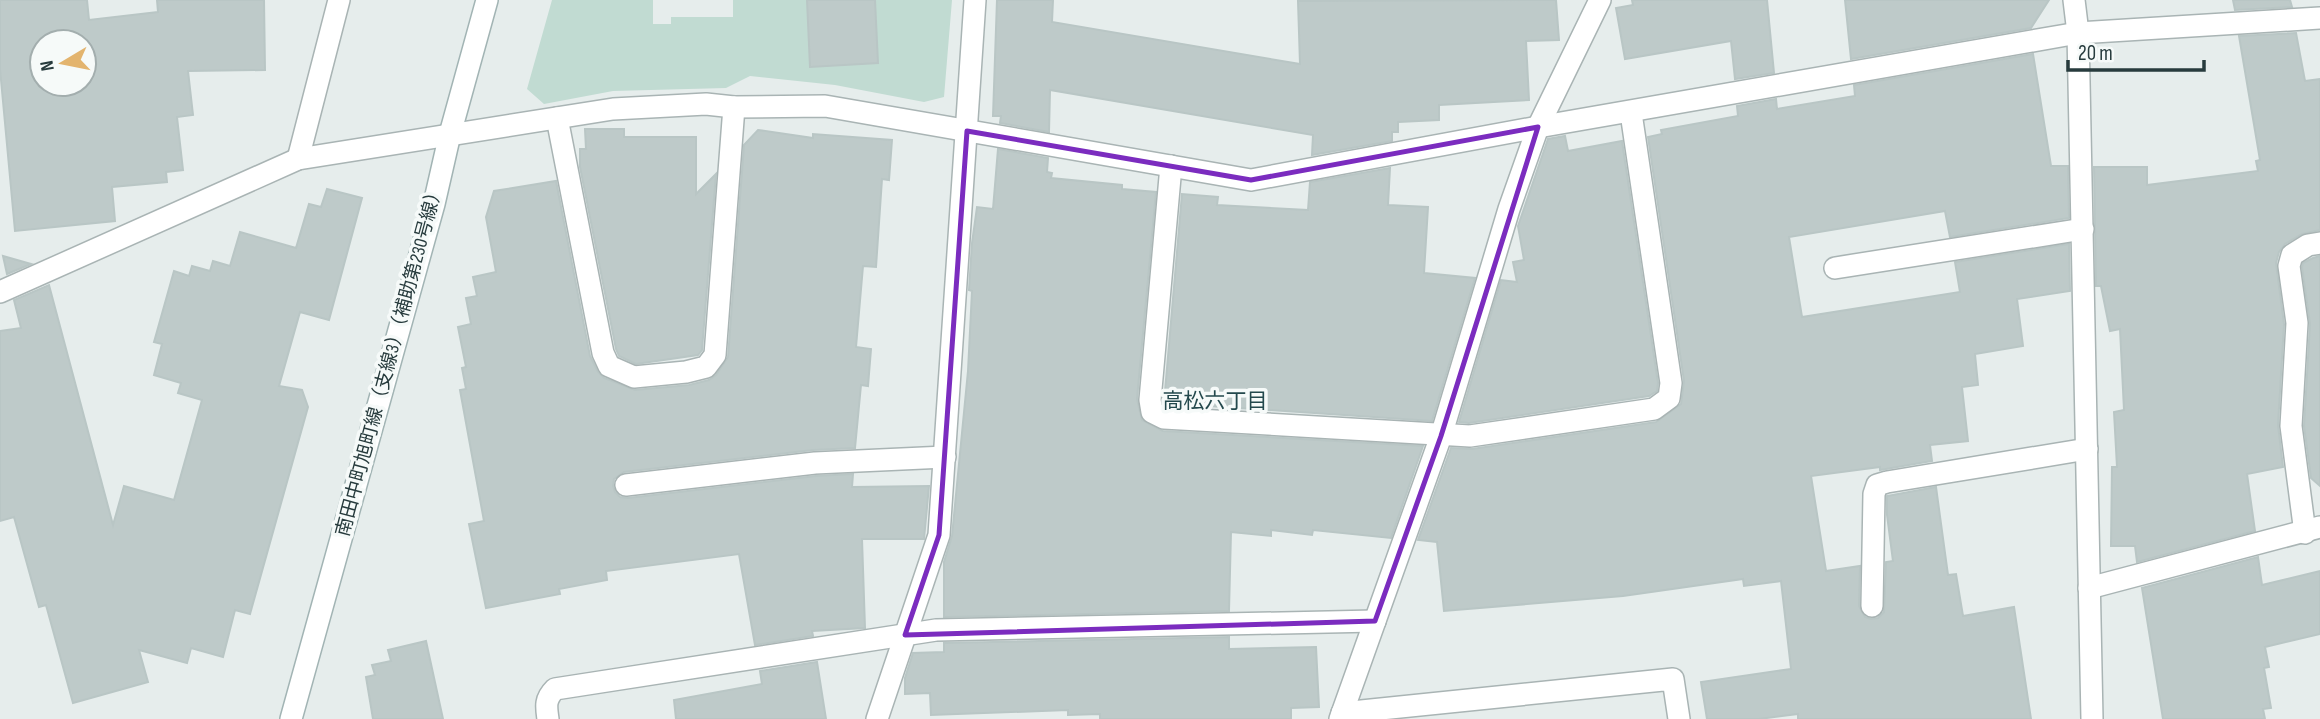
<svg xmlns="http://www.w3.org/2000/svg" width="2320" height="719" viewBox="0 0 2320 719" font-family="'Sofia Sans Condensed','Noto Sans JP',sans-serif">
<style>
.green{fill:#c1dbd2}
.building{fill:#becac9;stroke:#b9c6c5;stroke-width:2;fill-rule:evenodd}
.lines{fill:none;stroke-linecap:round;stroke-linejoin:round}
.service-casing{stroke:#a9b4b4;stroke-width:24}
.minor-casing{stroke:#a9b4b4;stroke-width:24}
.secondary-casing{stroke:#a2b4b4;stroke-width:24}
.service{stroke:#fff;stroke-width:21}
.minor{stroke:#fff;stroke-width:21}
.secondary{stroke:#fff;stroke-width:21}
.marked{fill:none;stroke:#7b2cbf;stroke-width:5;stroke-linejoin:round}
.labels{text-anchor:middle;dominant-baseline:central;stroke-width:7;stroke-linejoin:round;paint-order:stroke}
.street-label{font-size:19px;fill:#273b3d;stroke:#f6faf9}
.neighbourhood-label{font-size:21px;fill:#24494d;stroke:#f6faf9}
</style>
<rect width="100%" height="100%" fill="#e6edec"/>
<!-- green -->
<path class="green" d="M552 0H653V24H671V17H733V0H807L810 67 878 63 875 0H952L944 97 924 102 835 85 750 76 726 88 613 91 544 104 527 89Z"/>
<!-- building -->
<g class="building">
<path d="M0 0H87L89 20 158 12 157 0H264L265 70 188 71 193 115 177 117 183 170 166 172 167 182 112 187 115 221 15 231 0 69ZM42 42H84V84H42Z"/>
<path d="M807 0H875L878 63 810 67Z"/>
<path d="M997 0H1053L1052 22 1300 64 1298 1 1556 0 1559 40 1526 41 1529 100 1439 105V120L1398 122V132H1392V141L1312 155 1313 135 1050 90 1049 132 1000 123 1001 116H993Z"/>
<path d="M1632 0H1767L1774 73 1735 79 1731 41 1625 59 1616 8 1633 5Z"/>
<path d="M1845 0H2049L2031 28 1851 59Z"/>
<path d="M2233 0H2290L2292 7 2235 10Z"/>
<path d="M2296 33 2305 81 2320 79V230L2302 234 2285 244 2279 252 2276 263 2284 324 2278 425 2283 467 2247 474 2255 531 2137 562 2135 546H2111L2112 467H2117L2114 412 2124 410 2120 329 2110 331 2101 286H2096L2094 167H2147V185L2258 171 2256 161 2260 160 2239 36Z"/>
<path d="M2033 54 2051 166H2068L2069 218 1950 237 1945 211 1789 237 1802 317 1960 292 1955 262 2069 244 2070 291 2017 299 2023 346 1975 354 1978 385 1962 387 1968 441 1930 445 1932 461 1880 470V467L1811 476 1826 571 1860 566 1859 606 1865 617 1871 619 1878 618 1884 612 1886 562 1893 561 1887 515V496L1936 487 1948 575 1956 574 1963 616 2014 607 2031 719H1798V714L1759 719H1707L1701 682 1791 669 1781 581 1744 586 1743 579 1623 596 1444 611 1437 542 1418 540 1451 448 1472 449 1656 422 1681 404 1684 381 1648 137 1662 134 1661 130 1738 116 1737 106 1776 99 1777 109 1855 96 1854 85Z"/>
<path d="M585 129H624V137H696V194L716 174 702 350 698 355 636 364 619 356 616 349 580 167V149H586Z"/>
<path d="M758 130 813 138V134L892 140 889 180 882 179 876 267 863 266 856 347 871 349 868 386 861 385 855 448 813 450 624 472 614 479 613 486 615 492 620 497 628 498 816 476 853 474 852 487 929 486 924 539H862L865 628 812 631 813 636 755 645 739 554 606 571 607 580 559 589 560 594 486 608 469 524 484 521 460 390 466 389 462 368 466 367 458 327 471 324 466 298 477 296 473 277 496 272 486 217 494 191 556 181 590 356 598 372 604 378 635 390 689 385 709 380 716 375 728 357 744 145Z"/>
<path d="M1565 136 1568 151 1622 141 1658 383 1657 391 1649 396 1469 423 1459 422 1501 280 1517 282 1513 262 1524 260 1518 226 1548 139Z"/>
<path d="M998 149 1048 158 1047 172 1052 173 1051 178 1122 185V189L1156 192 1137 399 1142 420 1163 431 1423 446 1391 538 1313 530 1312 535 1271 530V536L1231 532 1229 611 944 617V562L952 536 968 371 972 291 969 290 972 243 977 207 993 209Z"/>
<path d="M1390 168 1388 205 1428 207 1424 273 1475 278 1432 421 1164 403 1182 194 1218 197 1217 205 1308 210 1310 182Z"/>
<path d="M327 189 362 198 329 320 300 312 279 386 302 390 308 407 250 614 235 610 223 657 191 648 187 663 139 650 148 682 73 703 46 605 39 607 14 517 0 521V331L21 328 14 300 49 285 113 525 124 486 174 500 202 400 178 393 181 383 154 375 162 344 154 342 174 271 189 276 192 266 210 271 213 261 230 266 240 232 296 248 309 204 321 207Z"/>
<path d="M3 256 31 264 7 274Z"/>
<path d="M2320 256V486L2311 478 2304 426 2310 324 2302 267 2303 263 2313 258Z"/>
<path d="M2258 557 2262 585 2320 571V634L2265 647 2269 667 2264 668 2271 708 2263 709 2265 719H2163L2142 588Z"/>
<path d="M1229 637V649L1316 647 1319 707 1291 708V719H1100V714L1068 715V710L931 715 930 693 905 694V678L913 653 944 652V643Z"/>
<path d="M426 641 443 719H373L366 677 375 675 372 665 391 661 388 650Z"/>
<path d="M817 662 826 719H676L674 700 762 684 760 671Z"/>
</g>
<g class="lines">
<!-- service casing -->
<g class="service-casing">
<g id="service">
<path d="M1835 268 2083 229"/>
<path d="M626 485 815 463 945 457"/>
<path d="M1872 606 1874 494 1877 485 1887 482 2087 449"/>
</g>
</g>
<!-- minor casing -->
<g class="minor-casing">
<g id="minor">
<path d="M2074 0 2078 33 2092 719"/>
<path d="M557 118 603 353 609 366 634 377 686 372 706 367 715 355 734 107"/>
<path d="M298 159 339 0"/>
<path d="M1171 166 1150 400 1152 412 1164 418 1470 436 1654 409 1669 398 1671 383 1631 113"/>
<path d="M0 292 298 159 613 109 706 104 734 107 825 106 1251 180 1538 127 2078 33 2320 18"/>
<path d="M2305 533 2291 426 2297 323 2289 266 2292 255 2308 245 2320 243"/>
<path d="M2089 588 2320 527"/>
<path d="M1342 713 1673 679 1679 719"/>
<path d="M548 719C546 706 545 699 555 689L936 630 1375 621"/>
<path d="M877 719 939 535 975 0"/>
<path d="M1340 719 1441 436 1509 209 1538 127 1600 0"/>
</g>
</g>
<!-- secondary casing -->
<g class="secondary-casing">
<path id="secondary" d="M291 719 434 204 450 134 487 0"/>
</g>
<!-- service -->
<use href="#service" class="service"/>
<!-- minor -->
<use href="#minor" class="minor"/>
<!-- secondary -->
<use href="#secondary" class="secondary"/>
</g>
<!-- marked area -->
<path class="marked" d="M1538 127 1441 436 1375 621 905 635 939 535 967 131 1251 180Z"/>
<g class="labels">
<!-- street labels -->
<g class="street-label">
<text transform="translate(390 360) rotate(-75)">南田中町旭町線（支線3）（補助第230号線）</text>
</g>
<!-- neighbourhood labels -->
<g class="neighbourhood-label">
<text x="1215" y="401">高松六丁目</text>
</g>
</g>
<!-- north arrow -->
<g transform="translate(63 63) rotate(260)"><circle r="33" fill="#f6faf9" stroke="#a3aeae" stroke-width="2"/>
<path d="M0-5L12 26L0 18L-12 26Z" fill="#e3b46e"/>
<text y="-10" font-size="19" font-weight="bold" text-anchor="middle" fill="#273b3d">N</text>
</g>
<!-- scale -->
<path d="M2068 60v10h136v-10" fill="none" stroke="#273b3d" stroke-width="3.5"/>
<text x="2078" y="60" font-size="21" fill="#273b3d" stroke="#f6faf9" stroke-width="5" paint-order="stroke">20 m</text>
</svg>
